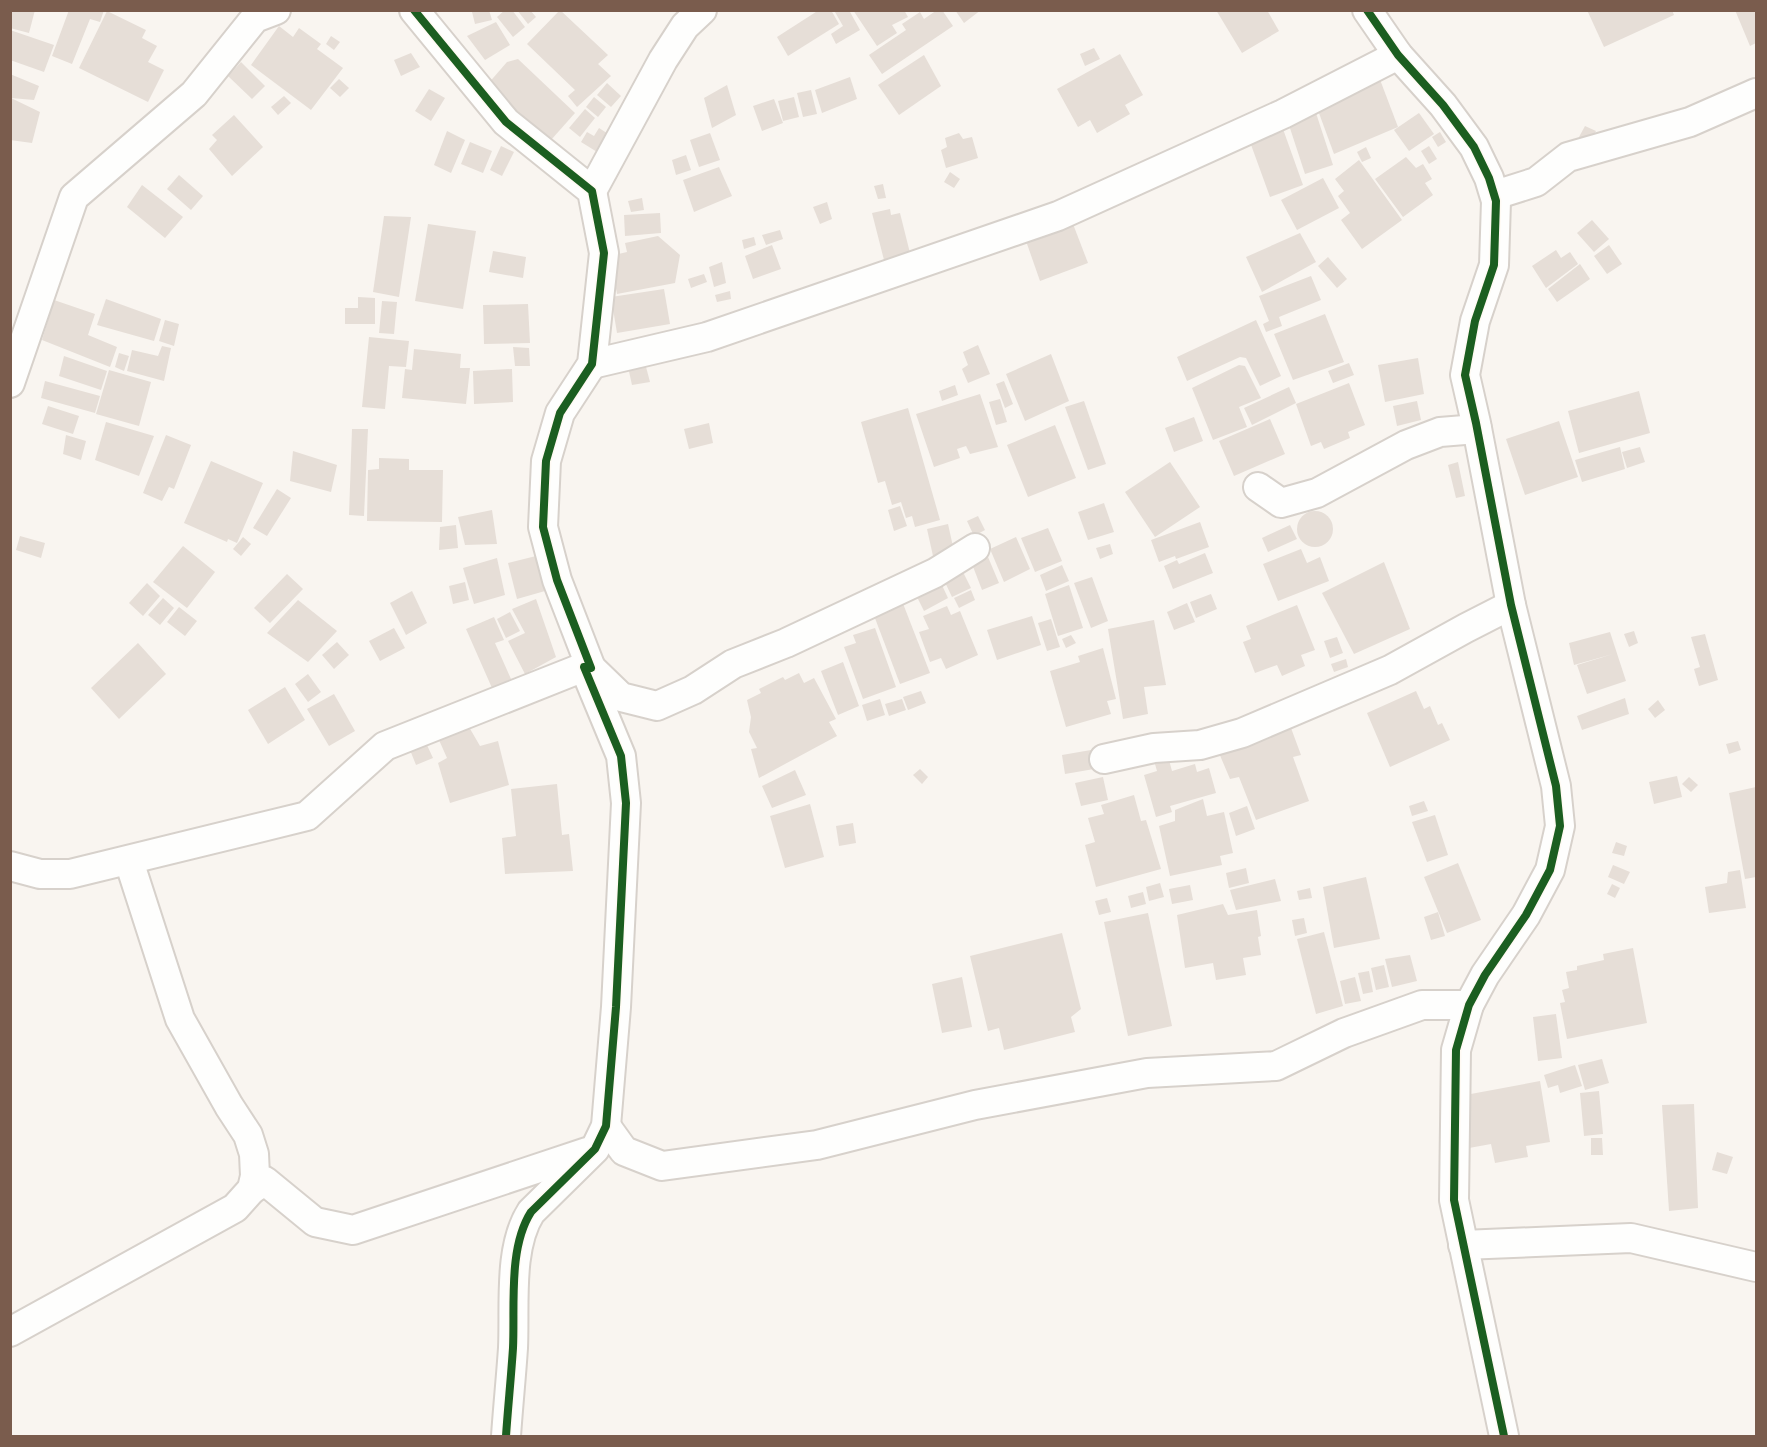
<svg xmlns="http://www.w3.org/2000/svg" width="1767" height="1447" viewBox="0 0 1767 1447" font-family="'Fira Sans Condensed',sans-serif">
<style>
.building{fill:#e6ded7}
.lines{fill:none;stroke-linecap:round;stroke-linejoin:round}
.street-casing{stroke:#d7d1cb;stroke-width:32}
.street{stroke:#fefefd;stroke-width:28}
.cycleway-casing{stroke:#fffaf3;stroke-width:11}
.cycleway{stroke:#1b5e20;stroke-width:8}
</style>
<rect width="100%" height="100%" fill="#f9f5f0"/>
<!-- building -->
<g class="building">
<path d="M10 10H35L29 33 10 28Z"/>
<path d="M69 10H104L100 22 90 19 72 64 52 56Z"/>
<path d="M477 10H489L492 20 475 24 472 12Z"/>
<path d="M505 10H512L525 27 513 37 497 17Z"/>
<path d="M517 10H530L536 17 528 24Z"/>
<path d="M560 10 608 55 598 64 611 76 577 107 568 96 575 90 527 44Z"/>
<path d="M819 10H831L839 24 788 56 777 37Z"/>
<path d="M838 10H849L860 30 836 44 831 34 843 26 835 12Z"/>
<path d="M853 10H904L908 17 892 25 897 33 877 46Z"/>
<path d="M937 10H942L953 26 882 74 869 55 906 30 902 24 920 12 924 19Z"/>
<path d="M955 10H981L964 23Z"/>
<path d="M1216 10H1267L1279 31 1242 53Z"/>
<path d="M1587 10H1672L1674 15 1604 47Z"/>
<path d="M1735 10H1756V43L1750 46Z"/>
<path d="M107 11 146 30 142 38 157 46 148 62 164 70 148 102 79 68Z"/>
<path d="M496 22 510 45 485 60 467 36Z"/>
<path d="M279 26 293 37 299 28 321 44 317 49 343 68 311 110 251 65Z"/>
<path d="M10 30 54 45 44 72 10 60Z"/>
<path d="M331 36 340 42 334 50 326 44Z"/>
<path d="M1094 48 1100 59 1085 66 1080 54Z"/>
<path d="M411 53 420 67 401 76 394 60Z"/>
<path d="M1120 54 1143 95 1125 105 1130 114 1097 133 1090 120 1078 127 1057 89Z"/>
<path d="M924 55 941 86 899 115 878 85Z"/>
<path d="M518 59 575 113 551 140 487 85 507 62Z"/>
<path d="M241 62 265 86 252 99 228 76Z"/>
<path d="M10 74 39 86 34 100 11 98 40 112 32 143 10 140Z"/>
<path d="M850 77 857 99 822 113 815 90Z"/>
<path d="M1379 77 1398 127 1334 154 1316 105Z"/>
<path d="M339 79 349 88 340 97 330 88Z"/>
<path d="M607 83 621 96 611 107 597 95Z"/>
<path d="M727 85 736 115 712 128 704 98Z"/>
<path d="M429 89 445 98 431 121 415 111Z"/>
<path d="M811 90 817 114 803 117 797 93Z"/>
<path d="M284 96 291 103 278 115 271 107Z"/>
<path d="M594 97 606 107 598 117 586 107Z"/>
<path d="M794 97 799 117 783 121 778 101Z"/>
<path d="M774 99 783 123 762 131 753 106Z"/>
<path d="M585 109 595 118 580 137 569 128Z"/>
<path d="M1315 110 1333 165 1305 174 1287 119Z"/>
<path d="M1419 113 1434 134 1409 151 1394 130Z"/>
<path d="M234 115 263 147 232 176 209 149 217 140 212 135Z"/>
<path d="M1585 126 1596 131 1590 143 1579 137Z"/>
<path d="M599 128 613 137 602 155 581 142 587 132 594 136Z"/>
<path d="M1283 129 1303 185 1270 197 1250 142Z"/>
<path d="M447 131 465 140 451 173 434 165Z"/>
<path d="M1440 132 1446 142 1438 147 1432 137Z"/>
<path d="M710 133 720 160 699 167 690 140Z"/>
<path d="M959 133 963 139 972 137 978 158 946 168 941 150 947 147 945 138Z"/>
<path d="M470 142 492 151 483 173 461 164Z"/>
<path d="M501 146 514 152 502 176 490 170Z"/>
<path d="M1429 146 1437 159 1429 164 1421 151Z"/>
<path d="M1366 147 1371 158 1362 162 1357 152Z"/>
<path d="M686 155 691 170 676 175 672 160Z"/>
<path d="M1406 157 1416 168 1423 164 1432 179 1425 183 1433 195 1403 217 1375 179Z"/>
<path d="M1359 160 1402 220 1362 249 1341 220 1350 213 1338 196 1344 191 1335 179Z"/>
<path d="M719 167 732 196 694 212 683 180Z"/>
<path d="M950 172 960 179 954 188 944 182Z"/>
<path d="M179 175 203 196 191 210 167 189Z"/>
<path d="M1323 178 1339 208 1297 230 1281 200Z"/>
<path d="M883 184 886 198 878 199 874 186Z"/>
<path d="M142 185 183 217 165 238 127 207Z"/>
<path d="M642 198 644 210 631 212 628 201Z"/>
<path d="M827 202 832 219 820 224 813 207Z"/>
<path d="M890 209 891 215 900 213 910 253 884 260 872 213Z"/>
<path d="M660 213 661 233 625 236 624 215Z"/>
<path d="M384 216 411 217 399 297 373 292Z"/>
<path d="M1592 220 1609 239 1594 252 1577 233Z"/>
<path d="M428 224 476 231 463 309 415 301Z"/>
<path d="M1073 224 1088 263 1040 281 1026 241Z"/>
<path d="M780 230 783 239 766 245 762 235Z"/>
<path d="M1300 233 1316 262 1262 292 1246 257Z"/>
<path d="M658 236 680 255 675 283 617 294 610 256 627 252 625 243Z"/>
<path d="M754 237 756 245 744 249 742 240Z"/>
<path d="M772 245 781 269 753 279 745 256Z"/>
<path d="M1609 245 1622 264 1607 274 1594 256Z"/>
<path d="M1556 250 1561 258 1570 252 1578 264 1546 288 1532 266Z"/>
<path d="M493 251 526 257 523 278 489 272Z"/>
<path d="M1328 257 1347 279 1337 288 1318 266Z"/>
<path d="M722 262 726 283 714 287 709 267Z"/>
<path d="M1580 264 1590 279 1557 302 1548 289Z"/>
<path d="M704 274 707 282 691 288 688 279Z"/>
<path d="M1311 276 1321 300 1279 317 1282 326 1266 332 1263 324 1269 321 1259 296Z"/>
<path d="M664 289 670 324 617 333 611 297Z"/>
<path d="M730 291 731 299 717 302 715 295Z"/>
<path d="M358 297 375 298V324H345V308H358Z"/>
<path d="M106 299 161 319 154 341 97 325Z"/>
<path d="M54 300 95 314 88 335 117 347 110 367 42 340Z"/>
<path d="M382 301 397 302 394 334 379 333Z"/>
<path d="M528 304 530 343 484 344 483 305Z"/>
<path d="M1325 314 1344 362 1293 380 1274 334Z"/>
<path d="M165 320 179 324 174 346 159 341Z"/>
<path d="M1256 320 1281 376 1260 386 1246 358 1240 357 1187 381 1177 357Z"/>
<path d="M369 337 409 341 406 367 389 366 385 409 362 407Z"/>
<path d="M978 345 990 374 968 383 962 369 968 365 963 352Z"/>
<path d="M162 346 171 348 164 381 127 371 132 350 158 356Z"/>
<path d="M513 347 529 348 530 366H515Z"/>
<path d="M414 349 461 354 460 368H470L466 404 402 398 405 369 412 370Z"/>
<path d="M119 353 129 356 124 371 115 367Z"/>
<path d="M1051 354 1069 401 1025 421 1006 374Z"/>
<path d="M64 356 107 371 101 390 59 376Z"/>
<path d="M1418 358 1424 394 1385 402 1378 365Z"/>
<path d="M645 363 650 382 632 385 628 367Z"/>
<path d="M1349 363 1354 375 1333 383 1328 371Z"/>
<path d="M1239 365 1245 366 1261 398 1239 407 1247 427 1213 440 1192 388Z"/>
<path d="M512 369 513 402 474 404 473 371Z"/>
<path d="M109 370 151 382 139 426 96 414Z"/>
<path d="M45 381 100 396 95 413 41 398Z"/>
<path d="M1004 381 1013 404 1005 408 996 384Z"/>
<path d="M1349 383 1365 425 1348 432 1350 438 1324 449 1321 442 1311 446 1296 404Z"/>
<path d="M955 385 958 395 942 401 939 391Z"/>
<path d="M1289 387 1296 403 1252 425 1244 408Z"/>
<path d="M1639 391 1650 433 1579 453 1568 411Z"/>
<path d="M980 394 998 447 970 454 966 446 957 449 960 458 934 467 916 414Z"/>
<path d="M1000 399 1007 422 996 425 989 402Z"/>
<path d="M1084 401 1106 464 1088 470 1065 407Z"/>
<path d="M1417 401 1421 420 1397 426 1393 406Z"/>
<path d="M48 406 79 416 73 434 42 424Z"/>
<path d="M908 408 940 520 915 527 912 516 906 518 901 502 892 505 885 481 878 483 861 422Z"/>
<path d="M1194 417 1203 441 1174 452 1165 428Z"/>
<path d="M1270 419 1285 454 1234 476 1219 441Z"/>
<path d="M1559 421 1578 477 1525 495 1506 439Z"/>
<path d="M106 422 154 436 139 476 95 460Z"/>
<path d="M709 423 713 443 689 449 684 429Z"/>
<path d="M1055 425 1076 478 1028 497 1007 445Z"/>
<path d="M352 429H368L364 516 349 515Z"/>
<path d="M66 435 86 441 81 460 63 454Z"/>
<path d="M166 435 191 445 174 489 169 487 162 501 143 493Z"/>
<path d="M1620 447 1625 469 1582 482 1575 460Z"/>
<path d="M1640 447 1645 462 1627 468 1622 452Z"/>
<path d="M293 451 337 465 331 492 290 481Z"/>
<path d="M379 458 409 459V470H443L442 522 367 521 368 470 379 469Z"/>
<path d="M211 461 263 483 237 543 228 539 227 542 184 523Z"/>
<path d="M1170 462 1200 507 1155 537 1125 492Z"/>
<path d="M1458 462 1465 496 1456 498 1448 465Z"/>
<path d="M277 489 291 498 267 536 253 528Z"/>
<path d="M1104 503 1114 532 1088 540 1078 512Z"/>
<path d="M900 506 907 526 894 531 888 510Z"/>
<path d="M492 510 497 544 465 545 458 517Z"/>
<circle cx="1315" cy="529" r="18"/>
<path d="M978 516 985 530 974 536 967 521Z"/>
<path d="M1200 522 1209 547 1176 559 1175 556 1159 562 1151 540Z"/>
<path d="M948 524 954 551 933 556 927 529Z"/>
<path d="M456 525 458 548 439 550 440 527Z"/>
<path d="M1290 525 1297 539 1268 552 1262 538Z"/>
<path d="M1048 528 1062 561 1035 572 1021 538Z"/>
<path d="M20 536 45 543 41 558 16 550Z"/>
<path d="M243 537 251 544 241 556 233 549Z"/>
<path d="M1016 537 1030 569 1004 582 990 549Z"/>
<path d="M1110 544 1113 554 1100 559 1096 548Z"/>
<path d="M183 546 215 572 187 608 153 582Z"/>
<path d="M1301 549 1307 563 1320 557 1329 581 1278 601 1263 564Z"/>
<path d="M1205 553 1213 573 1173 589 1164 566 1177 560 1179 564Z"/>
<path d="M536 556 545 591 517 599 508 563Z"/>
<path d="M988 557 999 583 982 590 972 564Z"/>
<path d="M497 558 505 595 474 604 463 568Z"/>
<path d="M1384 562 1410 629 1354 654 1322 593Z"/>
<path d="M1062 565 1069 581 1046 591 1040 575Z"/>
<path d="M961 568 971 588 952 597 943 578Z"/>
<path d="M287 574 303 589 270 623 254 608Z"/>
<path d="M1092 577 1108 621 1091 628 1074 583Z"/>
<path d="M940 581 948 598 924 611 915 593Z"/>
<path d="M465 582 469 600 453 604 449 586Z"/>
<path d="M147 583 160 596 143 616 129 603Z"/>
<path d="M1069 585 1083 628 1058 636 1045 594Z"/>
<path d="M971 590 975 600 959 608 954 598Z"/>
<path d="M412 591 427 623 406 635 390 603Z"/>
<path d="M1211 594 1217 609 1196 618 1190 602Z"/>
<path d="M163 598 174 608 160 625 148 615Z"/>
<path d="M536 599 556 657 525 674 508 641 525 633 512 609Z"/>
<path d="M298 600 337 631 308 662 267 633Z"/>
<path d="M902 601 930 673 900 684 873 613Z"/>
<path d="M1187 603 1195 622 1174 630 1167 612Z"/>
<path d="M1297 605 1315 650 1301 655 1305 666 1282 676 1277 665 1255 673 1243 642 1251 639 1246 626Z"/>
<path d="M947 606 951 615 960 611 978 655 946 669 941 658 930 662 919 632 929 629 923 616Z"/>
<path d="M179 607 197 621 185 636 167 622Z"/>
<path d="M510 612 520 631 506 638 497 619Z"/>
<path d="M1032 616 1041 645 997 660 987 630Z"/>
<path d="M494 617 504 640 495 643 511 679 492 688 466 629Z"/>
<path d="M1051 619 1060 647 1047 651 1038 623Z"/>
<path d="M1154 620 1166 685 1144 687 1148 714 1123 719 1108 629Z"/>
<path d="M394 628 405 648 380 661 369 641Z"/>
<path d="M875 628 896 687 863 699 844 647 856 643 853 635Z"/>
<path d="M1634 631 1638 643 1629 647 1624 634Z"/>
<path d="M1610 632 1626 681 1587 694 1577 665 1613 654 1574 665 1569 643Z"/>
<path d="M1705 634 1718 680 1699 686 1694 669 1700 667 1691 637Z"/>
<path d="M1071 635 1076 643 1066 648 1062 639Z"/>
<path d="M1337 637 1343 653 1330 658 1324 641Z"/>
<path d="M337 642 349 655 334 669 322 655Z"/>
<path d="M138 643 166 674 119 719 91 688Z"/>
<path d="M1103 648 1116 699 1107 701 1111 714 1066 727 1050 671 1080 662 1078 656Z"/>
<path d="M1346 659 1348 667 1334 672 1331 664Z"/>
<path d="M843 662 859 706 838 715 821 671Z"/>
<path d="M799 673 804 683 814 678 836 719 829 722 837 736 759 778 751 749 757 748 749 732 751 717 747 700 761 693 759 689 783 677 785 680Z"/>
<path d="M308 674 321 692 308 702 295 684Z"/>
<path d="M285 687 305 720 268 744 248 710Z"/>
<path d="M921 691 926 703 908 710 903 697Z"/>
<path d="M1416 691 1424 709 1430 706 1438 725 1442 723 1450 740 1390 767 1367 713Z"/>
<path d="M334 694 355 731 329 746 307 709Z"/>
<path d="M1625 698 1629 714 1582 730 1577 716Z"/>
<path d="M880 699 885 715 867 721 862 705Z"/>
<path d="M902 699 906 710 889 716 885 704Z"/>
<path d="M1658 700 1665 710 1655 718 1648 709Z"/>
<path d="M469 727 480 746 498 741 509 785 450 803 438 763 447 758 439 740Z"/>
<path d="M1291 728 1301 755 1293 757 1309 801 1256 820 1239 777 1230 779 1219 753Z"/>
<path d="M1738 741 1741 750 1729 754 1726 744Z"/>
<path d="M426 743 433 758 416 765 410 750Z"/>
<path d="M1091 750 1094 769 1065 774 1062 755Z"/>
<path d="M1169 760 1172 771 1195 764 1197 772 1209 768 1216 793 1170 806 1172 812 1156 817 1144 775 1157 771 1155 764Z"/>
<path d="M920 769 928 777 922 784 913 775Z"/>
<path d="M795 770 806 795 772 808 762 786Z"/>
<path d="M1677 776 1682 797 1654 804 1649 782Z"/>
<path d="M1103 777 1108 800 1081 806 1075 783Z"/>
<path d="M1689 777 1698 785 1691 792 1682 784Z"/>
<path d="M557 784 562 835 569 834 573 871 505 874 502 838 516 836 511 789Z"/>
<path d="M1756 787V877L1745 879 1729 793Z"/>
<path d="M1134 795 1141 821 1146 820 1161 869 1096 887 1085 845 1095 842 1088 818 1104 814 1101 805Z"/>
<path d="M1203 799 1207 816 1224 812 1233 853 1220 856 1222 865 1170 876 1159 826 1175 821V810Z"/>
<path d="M1424 801 1428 811 1412 816 1409 806Z"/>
<path d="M810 804 824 857 785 868 770 816Z"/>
<path d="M1247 806 1255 829 1236 836 1229 813Z"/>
<path d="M1435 815 1448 855 1427 862 1412 822Z"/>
<path d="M853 823 856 843 839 846 836 826Z"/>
<path d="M1616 842 1627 846 1624 856 1612 853Z"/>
<path d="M1458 863 1481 920 1447 933 1424 877Z"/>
<path d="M1613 865 1630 872 1624 884 1608 877Z"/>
<path d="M1246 868 1249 883 1229 888 1226 873Z"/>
<path d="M1740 870 1746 908 1709 913 1705 887 1727 883 1728 872Z"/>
<path d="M1366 877 1380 939 1334 948 1323 887Z"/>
<path d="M1275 879 1281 901 1236 910 1230 890Z"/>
<path d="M1160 883 1164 897 1149 901 1146 887Z"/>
<path d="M1612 884 1620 888 1615 898 1607 894Z"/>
<path d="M1190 885 1193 900 1172 904 1169 889Z"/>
<path d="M1310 888 1312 898 1299 900 1297 891Z"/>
<path d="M1143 892 1146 904 1131 908 1128 896Z"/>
<path d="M1107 898 1111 912 1099 915 1095 901Z"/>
<path d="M1223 904 1228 915 1257 910 1261 936 1258 937 1261 955 1243 958 1246 975 1216 980 1213 963 1185 968 1177 915Z"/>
<path d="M1438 912 1445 936 1431 940 1424 917Z"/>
<path d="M1148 913 1172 1026 1128 1036 1104 922Z"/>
<path d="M1304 918 1307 933 1295 936 1292 920Z"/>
<path d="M1324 932 1343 1006 1316 1014 1297 939Z"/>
<path d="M1062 933 1081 1009 1071 1017 1075 1032 1004 1050 999 1028 988 1031 970 956Z"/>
<path d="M1633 948 1647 1023 1567 1039 1560 1003 1565 1002 1562 990 1569 988 1566 972 1577 970V966L1604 960 1603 954Z"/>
<path d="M1410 955 1417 981 1392 987 1385 959Z"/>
<path d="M1384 965 1389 987 1376 990 1371 968Z"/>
<path d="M1369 971 1373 992 1363 994 1358 973Z"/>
<path d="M962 977 972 1027 942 1033 932 984Z"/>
<path d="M1355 977 1361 1001 1345 1004 1340 981Z"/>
<path d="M1556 1014 1562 1058 1538 1061 1533 1017Z"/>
<path d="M1602 1059 1609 1083 1585 1090 1578 1065Z"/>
<path d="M1575 1065 1582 1086 1560 1093 1558 1085 1548 1088 1544 1075Z"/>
<path d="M1540 1081 1550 1142 1526 1146 1528 1157 1495 1163 1491 1144 1469 1148 1460 1096Z"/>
<path d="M1599 1091 1603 1134 1584 1136 1580 1093Z"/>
<path d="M1694 1104 1698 1208 1669 1211 1662 1105Z"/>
<path d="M1591 1138H1602L1603 1155H1591Z"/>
<path d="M1717 1152 1733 1157 1727 1174 1712 1170Z"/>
</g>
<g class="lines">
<!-- street casing -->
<g class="street-casing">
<g id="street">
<path d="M414 10 506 122 592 191 604 253 592 364 560 413 546 461 543 527 557 580 591 668 584 667 621 756 626 803 616 1007 606 1126 595 1149 531 1212C508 1248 515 1306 513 1348 511 1378 508 1407 506 1436"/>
<path d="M1367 10 1398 55 1443 105 1474 147 1489 178 1496 201 1494 265 1475 321 1465 375 1476 423 1511 605 1556 786 1560 826 1550 870 1526 915 1485 975 1469 1005 1456 1050 1454 1200 1504 1436"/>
<path d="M592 191 663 60 685 26 702 10"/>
<path d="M1495 195 1536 182 1568 157 1690 122 1756 93"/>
<path d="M592 364 707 337 1058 216 1283 114 1398 55"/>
<path d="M10 383 74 197 194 94 255 18 276 10"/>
<path d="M1258 487 1281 503 1317 493 1406 445 1440 432 1477 429"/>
<path d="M591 668 621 697 657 706 693 690 733 664 786 643 935 573 975 548"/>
<path d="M1104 759 1154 748 1200 745 1242 733 1390 670 1466 628 1511 605"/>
<path d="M10 866 40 874H70L307 816 385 746 584 667"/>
<path d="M606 1126 624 1151 662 1166 817 1145 975 1105 1147 1073 1276 1066 1344 1033 1422 1005H1469"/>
<path d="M252 1189 265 1181 315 1222 353 1230 587 1152"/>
<path d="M1463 1245 1631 1238 1756 1267"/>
<path d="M10 1332 235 1208 252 1189 255 1176 254 1154 248 1135 229 1106 180 1019 129 861"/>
</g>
</g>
<!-- street -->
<use href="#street" class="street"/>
<!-- cycleway casing -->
<g class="cycleway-casing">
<g id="cycleway">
<path d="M414 10 506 122 592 191 604 253 592 364 560 413 546 461 543 527 557 580 591 668 584 667 621 756 626 803 616 1007 606 1126 595 1149 531 1212C508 1248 515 1306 513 1348 511 1378 508 1407 506 1436"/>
<path d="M1367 10 1398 55 1443 105 1474 147 1489 178 1496 201 1494 265 1475 321 1465 375 1476 423 1511 605 1556 786 1560 826 1550 870 1526 915 1485 975 1469 1005 1456 1050 1454 1200 1504 1436"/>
</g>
</g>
<!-- cycleway -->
<use href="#cycleway" class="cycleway"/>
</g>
<!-- border -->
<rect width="1767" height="1447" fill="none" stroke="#7a5c4d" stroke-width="24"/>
</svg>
